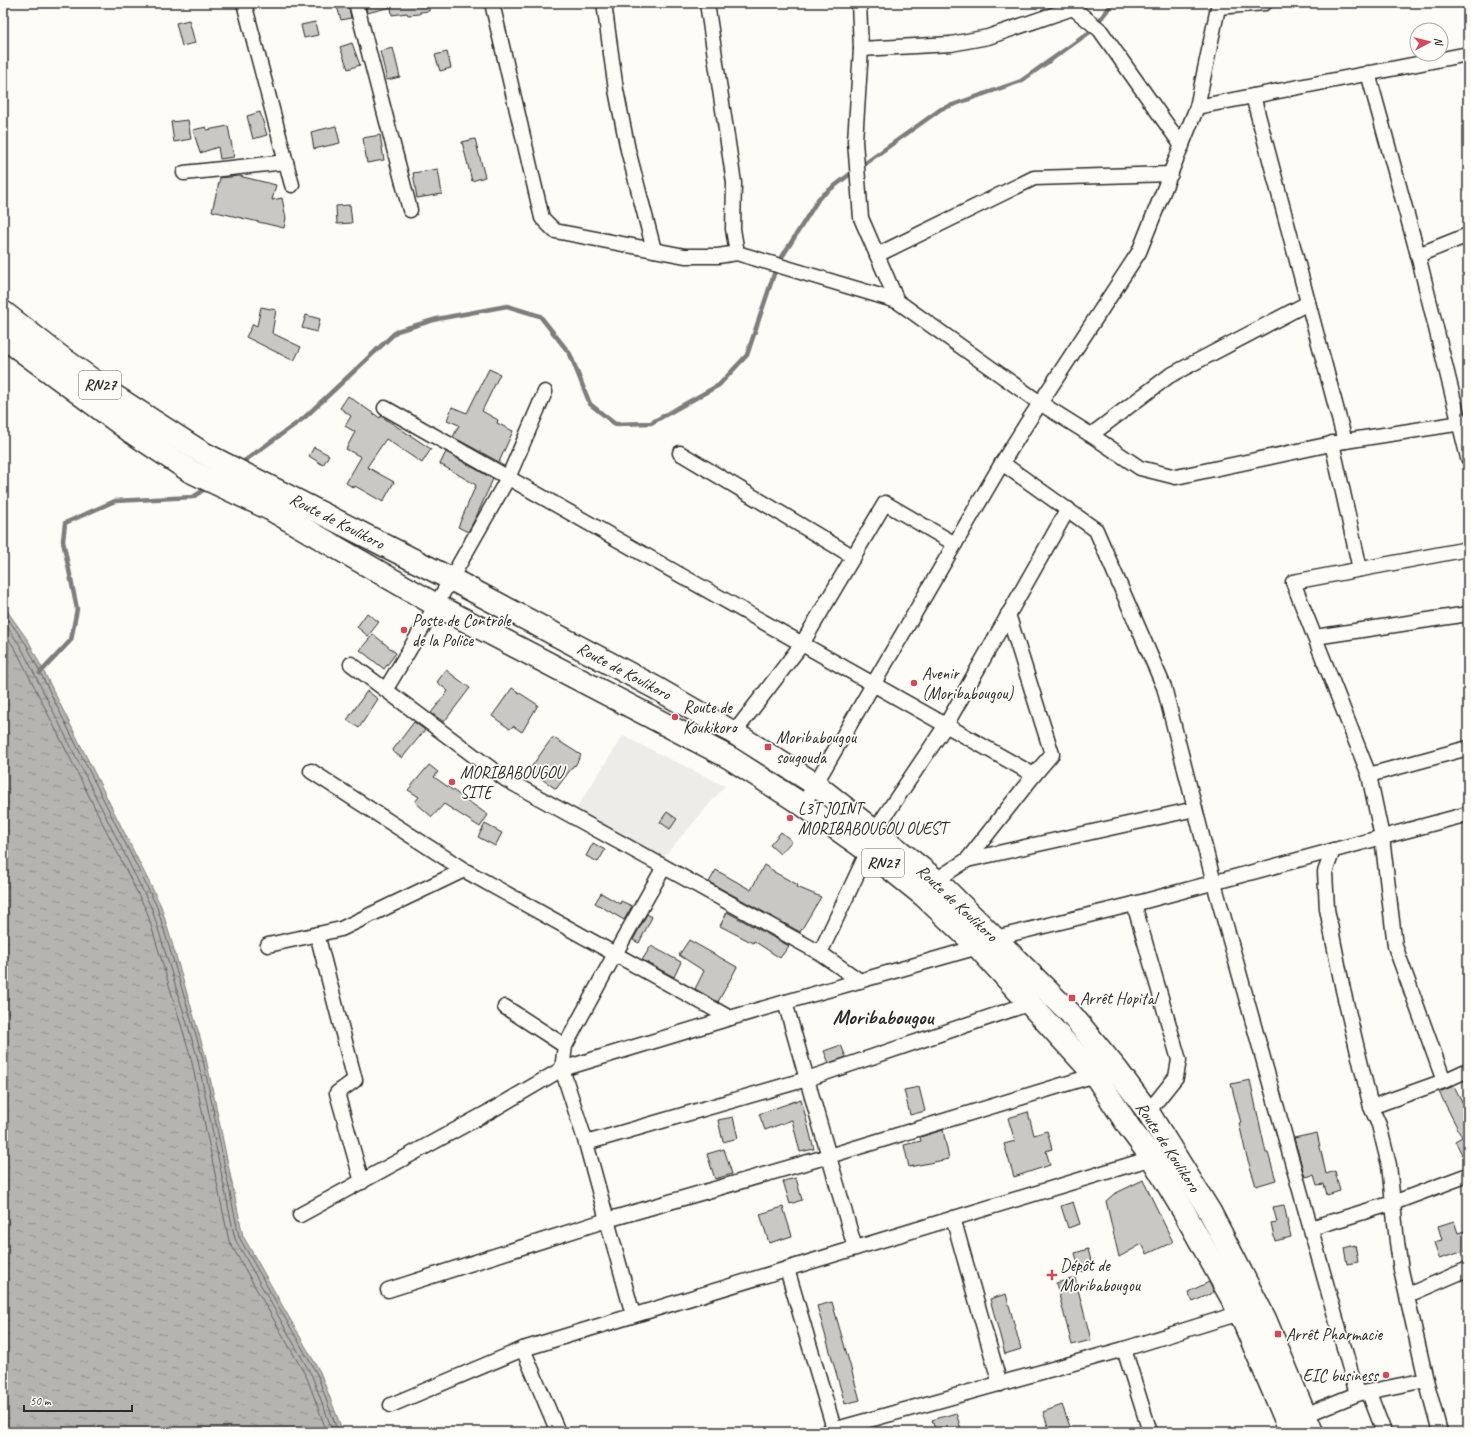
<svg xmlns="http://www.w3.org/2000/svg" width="1471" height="1435" viewBox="0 0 1471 1435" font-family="Caveat,sans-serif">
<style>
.built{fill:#edece8}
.water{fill:url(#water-ripples);stroke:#7e7d7b}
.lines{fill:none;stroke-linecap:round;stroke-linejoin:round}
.shore{stroke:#626261;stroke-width:1}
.stream{stroke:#7e7d7b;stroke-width:4.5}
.building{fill:#c9c8c4;stroke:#2b2b2b}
.minor-casing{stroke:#2b2b2b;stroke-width:17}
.primary-casing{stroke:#2b2b2b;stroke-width:25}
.minor{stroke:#fdfcf7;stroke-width:14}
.primary{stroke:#fdfcf7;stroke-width:22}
.poi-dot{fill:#d1495b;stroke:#fdfcf7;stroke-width:1.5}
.labels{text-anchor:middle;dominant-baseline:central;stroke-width:3.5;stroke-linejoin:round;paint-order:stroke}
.shield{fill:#fdfcf7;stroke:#6a6a68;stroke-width:1}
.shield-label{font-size:16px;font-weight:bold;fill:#2b2b2b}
.street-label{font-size:17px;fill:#2b2b2b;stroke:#fdfcf7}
.poi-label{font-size:17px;fill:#2b2b2b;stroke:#fdfcf7;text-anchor:start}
.district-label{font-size:21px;font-weight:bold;fill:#2b2b2b;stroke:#fdfcf7}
</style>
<defs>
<pattern id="water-ripples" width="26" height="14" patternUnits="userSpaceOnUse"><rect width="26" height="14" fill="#b5b4b1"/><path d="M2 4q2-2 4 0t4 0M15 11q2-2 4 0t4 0" fill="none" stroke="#939390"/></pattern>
</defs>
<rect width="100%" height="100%" fill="#fdfcf7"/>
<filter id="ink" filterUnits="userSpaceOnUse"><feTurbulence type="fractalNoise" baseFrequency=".025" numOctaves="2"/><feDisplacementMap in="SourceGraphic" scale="8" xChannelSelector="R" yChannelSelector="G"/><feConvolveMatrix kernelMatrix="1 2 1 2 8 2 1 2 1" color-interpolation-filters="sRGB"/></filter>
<g filter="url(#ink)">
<!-- built -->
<path class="built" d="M623 736 725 786 662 859 574 812Z"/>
<!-- water -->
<path class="water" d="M3 605 29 642 161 906 205 1054 243 1236 320 1372 343 1432H3Z"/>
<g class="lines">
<!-- shore -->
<g class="shore">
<path d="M3 612 26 644 157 907 202 1055 239 1237 317 1374 338 1432"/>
<path d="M3 621 21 647 152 909 197 1056 235 1239 312 1376 333 1432"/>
<path d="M3 631 16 650 147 912 191 1058 229 1241 307 1378 327 1432"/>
</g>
<!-- stream -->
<g class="stream">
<path d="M860 167 941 109 1021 81 1090 32 1113 3"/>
<path d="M240 464 304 418 397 331 437 319 507 306 540 316 570 354 590 404 615 424 651 423 719 385 747 355 777 265 819 198 854 171"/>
<path d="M40 673 71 640 77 609 63 541 65 523 115 501 193 497 208 487"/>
</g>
</g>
<!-- building -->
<g class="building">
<path d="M336 3H348L351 18 341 20Z"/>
<path d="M365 3H429V11L420 12V14L408 15 407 13 392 15 391 7 367 13Z"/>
<path d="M189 20 195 43 182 46 176 23Z"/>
<path d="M315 22 318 35 304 38 301 25Z"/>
<path d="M352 43 360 65 348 69 340 47Z"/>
<path d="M393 48 400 77 387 80 380 51Z"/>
<path d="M447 52 451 68 440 71 435 55Z"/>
<path d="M260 112 267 135 253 139 247 116Z"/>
<path d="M188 120 191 139 174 142 171 122Z"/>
<path d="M228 126 234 157 220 159 218 147 200 153 193 130 206 127 207 130Z"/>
<path d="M336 126 340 143 314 149 311 132Z"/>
<path d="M380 135 384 160 367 163 363 138Z"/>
<path d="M475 139 485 177 472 181 462 142Z"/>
<path d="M438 169 442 194 417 198 413 173Z"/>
<path d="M239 176 276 185 272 200 282 198 286 218 284 228 212 211 220 178Z"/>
<path d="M350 205 352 223 337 224 336 206Z"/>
<path d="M261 307 276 310 272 333 301 347 294 361 246 337 253 324 257 326Z"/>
<path d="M306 315 320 319 317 332 302 328Z"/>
<path d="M489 369 500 374 482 411 498 420 497 423 513 431 499 462 453 437 459 425 447 420 452 407 467 413Z"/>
<path d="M348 396 380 418 381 416 431 449 422 463 386 439 367 467 394 482 383 502 355 486 354 488 346 483 361 457 346 449 355 432 345 426 351 416 340 408Z"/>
<path d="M314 447 329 455 323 465 309 456Z"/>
<path d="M446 452 493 479 477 515 468 532 458 527 476 485 440 464Z"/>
<path d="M367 613 379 622 368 636 357 627Z"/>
<path d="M373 634 396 653 384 669 360 650Z"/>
<path d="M446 670 470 688 444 722 431 713 448 691 437 682Z"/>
<path d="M512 688 538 705 522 732 513 726 510 729 492 716Z"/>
<path d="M367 691 378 699 359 728 347 720Z"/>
<path d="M414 722 425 730 402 758 392 751Z"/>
<path d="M552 738H554L581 755 575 766 574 765 556 789 529 770Z"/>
<path d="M429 765 438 772 434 777 488 815 480 827 444 804 432 817 415 802 419 797 408 790Z"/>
<path d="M667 812 677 819 670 829 660 822Z"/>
<path d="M485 824 502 833 495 846 478 837Z"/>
<path d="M781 832 792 841 780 854 770 845Z"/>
<path d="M593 843 605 850 598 862 586 856Z"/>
<path d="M764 865 774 871V872L798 885 797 887 821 897 800 932 709 882 716 870 751 890Z"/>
<path d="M601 893 620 904 621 901 632 906 624 920 595 903Z"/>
<path d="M727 912 789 946 780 958 754 941 753 943 720 926Z"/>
<path d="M647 914 652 917 639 943 633 940Z"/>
<path d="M689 940 737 967 718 1002 695 989 704 971 679 955Z"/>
<path d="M651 946 681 962 674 977 642 960Z"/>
<path d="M841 1045 846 1057 829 1063 824 1051Z"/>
<path d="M1250 1080 1266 1153H1268L1276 1180 1256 1186 1246 1154 1239 1123H1241L1231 1084Z"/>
<path d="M1454 1086 1468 1113V1166L1455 1141 1462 1137 1439 1092Z"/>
<path d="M919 1087 925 1111 910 1115 904 1090Z"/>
<path d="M801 1099 814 1149 800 1152 792 1120 765 1130 759 1114Z"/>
<path d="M1028 1112 1034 1135 1047 1131 1052 1149 1046 1151 1050 1165 1014 1177 1004 1144 1015 1141 1008 1118Z"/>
<path d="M733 1117 738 1138 723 1142 718 1120Z"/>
<path d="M943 1130 949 1159 909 1167 904 1145 921 1141 920 1137Z"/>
<path d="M1317 1133 1326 1174 1335 1171 1340 1191 1327 1195 1324 1184 1317 1185 1314 1175 1305 1177 1294 1138Z"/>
<path d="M724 1149 732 1174 715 1179 707 1154Z"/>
<path d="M796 1178 802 1200 790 1204 783 1181Z"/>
<path d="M1143 1180 1173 1242 1147 1254 1142 1244 1119 1257 1106 1201 1114 1194Z"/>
<path d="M1073 1202 1080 1224 1068 1228 1061 1206Z"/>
<path d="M1284 1205 1291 1237 1275 1241 1271 1223 1277 1222 1273 1207Z"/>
<path d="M783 1207 792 1236 769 1243 760 1214Z"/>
<path d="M1454 1221 1458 1233 1468 1230V1250L1439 1259 1434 1242 1442 1240 1438 1226Z"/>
<path d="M1355 1245 1358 1262 1347 1264 1344 1248Z"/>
<path d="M1088 1249 1093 1269 1080 1272 1075 1253Z"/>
<path d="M1075 1278 1091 1340 1072 1345 1056 1283Z"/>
<path d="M1209 1282 1214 1292 1193 1302 1188 1292Z"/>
<path d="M1006 1294 1021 1349 1005 1354 990 1299Z"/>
<path d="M832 1302 860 1400 845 1404 817 1306Z"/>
<path d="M1062 1405 1072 1432H1050L1043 1412Z"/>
<path d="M956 1413 962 1432H936L932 1420Z"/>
</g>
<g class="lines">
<!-- minor casing -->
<g class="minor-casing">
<g id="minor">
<path d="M244 3 292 185"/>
<path d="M356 3 410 210"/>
<path d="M492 3 542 218 555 231 685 256H718L737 253"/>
<path d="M604 3 616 90 628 150 654 250"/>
<path d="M707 3 734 183 733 229 737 253 897 301"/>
<path d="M859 3 861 49 855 141 861 218 897 301 1040 403 1091 435 1140 468 1176 477 1345 441 1468 422"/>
<path d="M1218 7 1265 3"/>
<path d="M861 49 951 44 988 37 1073 8 1100 30 1182 146"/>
<path d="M1368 73 1418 255 1468 458"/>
<path d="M1253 96 1345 441"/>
<path d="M1197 107 1468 54"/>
<path d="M184 173 286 162"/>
<path d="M877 255 1034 178 1171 174"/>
<path d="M1418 255 1468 235"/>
<path d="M385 408 1034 775"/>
<path d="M1091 435 1169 376 1308 303"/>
<path d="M1332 443 1360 569"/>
<path d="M680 453 854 557"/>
<path d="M1002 463 1096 530 1164 687 1214 883 1357 1394"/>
<path d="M1468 549 1293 582 1369 775 1382 837 1395 946 1444 1081 1468 1070"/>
<path d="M1315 637 1468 614"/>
<path d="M351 664 505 779 820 953 860 981"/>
<path d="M386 689 436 605 508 478 545 392"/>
<path d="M734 733 802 644 885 503 955 544"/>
<path d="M311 771 464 870 730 1018"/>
<path d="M1369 775 1468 748"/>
<path d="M803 805 1002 463 1027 423 1139 252 1197 107 1219 3"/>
<path d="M874 832 946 725 1068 509"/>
<path d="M1333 850 1325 872 1327 909 1343 990 1371 1107 1379 1125 1389 1165 1397 1242 1401 1270 1426 1380 1440 1432"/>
<path d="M967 860 1195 809"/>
<path d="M936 880 967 860 1034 775 1052 754 1008 614"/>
<path d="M1134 904 1179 1060 1176 1077 1148 1112"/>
<path d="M317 934 355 1080 337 1093 362 1182"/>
<path d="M995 938 1134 904 1468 814"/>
<path d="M268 945 341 929 464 870"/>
<path d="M820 953 868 851"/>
<path d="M785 1002 855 1248"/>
<path d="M505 1007 565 1046"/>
<path d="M1371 1107 1444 1081"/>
<path d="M586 1143 807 1079 1028 1004"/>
<path d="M300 1215 494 1109 562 1069 730 1018 978 947"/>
<path d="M953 1218 1000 1384"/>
<path d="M1311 1228 1393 1203 1468 1175"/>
<path d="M787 1269 835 1432"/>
<path d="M388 1290 607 1220 829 1156 1095 1075"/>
<path d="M1408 1295 1468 1269"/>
<path d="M633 1315 586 1143 562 1069 565 1046 615 954 664 867"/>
<path d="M523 1349 558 1432"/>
<path d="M1124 1349 1150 1432"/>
<path d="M1369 1393 1384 1432"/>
<path d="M391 1405 523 1349 1152 1158"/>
<path d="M1299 1419 1305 1415 1357 1394 1426 1380"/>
<path d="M826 1432 1124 1349 1240 1313"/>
</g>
</g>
<!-- primary casing -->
<g class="primary-casing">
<g id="primary">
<path d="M3 312 58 355 116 397 201 452 451 579 656 688 734 733 815 784 936 880 1070 1013 1117 1070 1148 1112 1210 1212 1265 1319 1312 1432"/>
<path d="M3 337 130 431 190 471 270 509 436 605 730 758 803 805 868 851 924 896 978 947 1095 1075 1129 1127 1152 1158 1183 1210 1240 1313 1291 1432"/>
</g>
</g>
<!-- minor -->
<use href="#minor" class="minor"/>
<!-- primary -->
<use href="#primary" class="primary"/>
</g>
</g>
<!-- markers -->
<g class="poi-dot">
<circle cx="404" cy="630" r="4"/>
<circle cx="914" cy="683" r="4"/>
<circle cx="675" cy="717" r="4"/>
<rect x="764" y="743" width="8" height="8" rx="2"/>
<circle cx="452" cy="782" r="4"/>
<circle cx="790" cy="818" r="4"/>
<rect x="1068" y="994" width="8" height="8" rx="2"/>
<path d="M1050 1269h4v4h4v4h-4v4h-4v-4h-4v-4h4z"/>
<rect x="1274" y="1330" width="8" height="8" rx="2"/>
<circle cx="1386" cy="1375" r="4"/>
</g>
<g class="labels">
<!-- shield labels -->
<g class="shield">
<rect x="79" y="371" width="42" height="28" rx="3"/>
<rect x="862" y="849" width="42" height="28" rx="3"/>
</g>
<g class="shield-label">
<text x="100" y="385">RN27</text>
<text x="883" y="863">RN27</text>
</g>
<!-- street labels -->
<g class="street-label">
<text transform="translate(337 521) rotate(27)">Route de Koulikoro</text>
<text transform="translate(624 671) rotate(28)">Route de Koulikoro</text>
<text transform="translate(957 903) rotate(43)">Route de Koulikoro</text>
<text transform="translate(1168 1147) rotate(57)">Route de Koulikoro</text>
</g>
<!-- poi labels -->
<g class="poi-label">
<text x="412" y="620">Poste de Contrôle<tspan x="412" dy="20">de la Police</tspan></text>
<text x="922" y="673">Avenir<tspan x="922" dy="20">(Moribabougou)</tspan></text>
<text x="683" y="707">Route de<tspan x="683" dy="20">Koukikoro</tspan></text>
<text x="776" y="737">Moribabougou<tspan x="776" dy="20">sougouda</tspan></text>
<text x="460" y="772">MORIBABOUGOU<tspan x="460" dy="20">SITE</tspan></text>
<text x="798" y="808">L3T JOINT<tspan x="798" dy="20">MORIBABOUGOU OUEST</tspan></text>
<text x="1080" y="998">Arrêt Hopital</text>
<text x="1060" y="1265">Dépôt de<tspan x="1060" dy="20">Moribabougou</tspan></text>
<text x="1286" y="1334">Arrêt Pharmacie</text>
<text x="1378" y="1375" text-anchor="end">EIC business</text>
</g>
<!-- district labels -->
<g class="district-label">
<text x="883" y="1017">Moribabougou</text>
</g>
</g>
<!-- margin -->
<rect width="1471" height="1435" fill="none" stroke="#fdfcf7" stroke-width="16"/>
<rect x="8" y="8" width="1455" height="1419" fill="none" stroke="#2b2b2b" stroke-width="1.5" filter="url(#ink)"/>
<!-- north arrow -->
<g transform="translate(1429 42) rotate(83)"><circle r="19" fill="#fdfcf7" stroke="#a9a8a5"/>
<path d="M0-3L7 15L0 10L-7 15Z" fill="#d1495b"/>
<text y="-6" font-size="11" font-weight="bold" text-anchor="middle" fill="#2b2b2b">N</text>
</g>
<!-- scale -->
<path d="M24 1405v6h108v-6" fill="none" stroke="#2b2b2b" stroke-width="2"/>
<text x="30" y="1405" font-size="12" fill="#2b2b2b" stroke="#fdfcf7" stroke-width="3" paint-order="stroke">50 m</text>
</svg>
